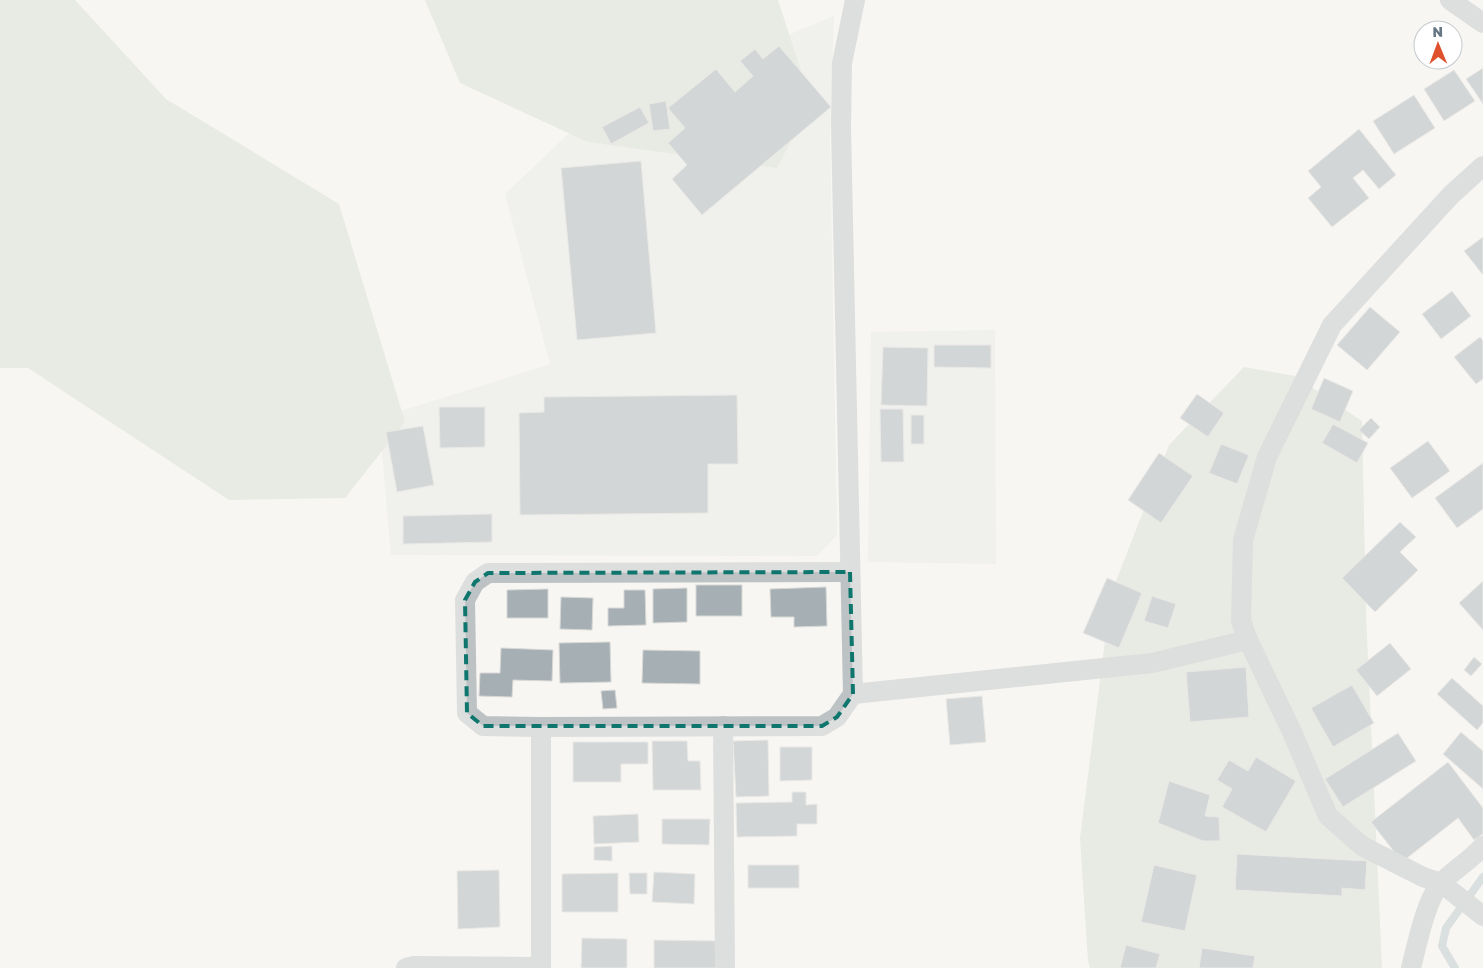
<svg xmlns="http://www.w3.org/2000/svg" width="1483" height="968" viewBox="0 0 1483 968" font-family="'Golos Text',sans-serif">
<style>
.built{fill:#e7e8e7}
.green{fill:#d6dbd3}
.lines{fill:none;stroke-linecap:round;stroke-linejoin:round}
.stream{stroke:#b7c3c7;stroke-width:8}
.building{fill:#a6afb4;stroke:#d8d8d6}
.street{stroke:#bdc2c5;stroke-width:20}
.marked{fill:none;stroke:#0f766e;stroke-width:4;stroke-dasharray:10 6;stroke-linejoin:round}
</style>
<rect width="100%" height="100%" fill="#f7f6f3"/>
<!-- built -->
<g class="built">
<path d="M834 16 830 135 837 535 817 556 391 555 379 418 550 364 505 194 583 120Z"/>
<path d="M995 330 996 564 868 562 871 332Z"/>
</g>
<!-- green -->
<g class="green">
<path d="M0 0H75L166 99 339 204 405 422 345 498 229 500 28 368H0Z"/>
<path d="M425 0H778L811 102 777 168 588 142 460 83Z"/>
<path d="M1244 367 1295 376 1362 421 1366 614 1382 968H1090L1088 961 1080 838 1111 594 1169 445Z"/>
</g>
<g class="lines">
<!-- stream -->
<path class="stream" d="M1455 968 1442 946 1446 928 1483 877"/>
</g>
<!-- building -->
<g class="building">
<path d="M779 46 831 107 702 215 672 179 687 165 668 143 685 128 668 108 716 69 735 92 753 76 740 61 755 49 763 59Z"/>
<path d="M1483 68V104L1466 79Z"/>
<path d="M1454 70 1475 101 1444 121 1424 89Z"/>
<path d="M1414 95 1435 128 1394 154 1373 121Z"/>
<path d="M666 101 670 129 653 131 649 104Z"/>
<path d="M640 107 649 123 611 144 602 127Z"/>
<path d="M1359 129 1396 175 1379 189 1363 170 1353 178 1369 198 1332 227 1308 198 1321 187 1308 171Z"/>
<path d="M641 161 656 333 577 340 561 168Z"/>
<path d="M1483 237V275L1464 251Z"/>
<path d="M1452 291 1471 316 1441 339 1422 314Z"/>
<path d="M1370 307 1400 332 1367 370 1337 345Z"/>
<path d="M1480 337 1483 341V379L1476 384 1454 357Z"/>
<path d="M934 345H991V368L934 367Z"/>
<path d="M883 347 928 348 927 406 881 405Z"/>
<path d="M1324 378 1353 391 1340 422 1311 409Z"/>
<path d="M1197 394 1224 413 1208 437 1180 418Z"/>
<path d="M737 395 738 464H708V513L520 515 519 413 544 412V397Z"/>
<path d="M439 407H485V447L440 448Z"/>
<path d="M880 409H903L904 462H881Z"/>
<rect x="911" y="415" width="13" height="29"/>
<path d="M1371 418 1380 427 1369 439 1359 430Z"/>
<path d="M1333 424 1368 443 1357 463 1322 443Z"/>
<path d="M423 426 434 485 397 492 386 432Z"/>
<path d="M1428 441 1450 471 1412 498 1390 468Z"/>
<path d="M1221 444 1249 455 1237 484 1209 473Z"/>
<path d="M1159 453 1193 476 1161 523 1128 500Z"/>
<path d="M1483 463V509L1457 528 1435 498Z"/>
<path d="M492 514V542L403 544V516Z"/>
<path d="M1400 522 1416 537 1400 552 1418 570 1375 612 1342 578Z"/>
<path d="M1107 578 1142 593 1119 648 1083 633Z"/>
<path d="M1483 581V630L1459 603Z"/>
<rect x="696" y="585" width="46" height="31"/>
<path d="M826 587 827 626 794 627V617H771L770 589Z"/>
<path d="M687 588V622L653 623V589Z"/>
<path d="M548 589V618H507V590Z"/>
<path d="M624 590H645L646 625 608 626V608H624Z"/>
<path d="M1152 596 1176 604 1168 628 1144 621Z"/>
<path d="M561 597 593 598 592 630 560 629Z"/>
<path d="M610 642 611 682 560 683 559 643Z"/>
<path d="M1390 643 1411 669 1377 696 1356 670Z"/>
<path d="M501 648 553 650 552 681 513 680 512 697 479 696 480 673H500Z"/>
<path d="M643 650 700 651V684L642 683Z"/>
<path d="M1474 657 1482 664 1471 676 1464 670Z"/>
<path d="M1246 667 1249 717 1190 722 1186 672Z"/>
<path d="M1452 678 1483 706V723L1477 730 1437 694Z"/>
<path d="M1352 685 1374 723 1333 747 1311 708Z"/>
<path d="M615 690 617 708 603 709 601 691Z"/>
<path d="M982 696 986 742 950 745 946 699Z"/>
<path d="M1461 732 1483 751V789L1443 754Z"/>
<path d="M1398 733 1416 761 1343 807 1325 779Z"/>
<path d="M768 740 769 796 736 797 733 741Z"/>
<path d="M652 741H687L688 761H700L701 790H653Z"/>
<path d="M573 742H648V764H621V782H573Z"/>
<path d="M780 747H812V780L780 781Z"/>
<path d="M1256 757 1296 781 1266 832 1222 807 1232 789 1217 780 1229 760 1248 771Z"/>
<path d="M1448 762 1483 808V834L1474 840 1458 818 1402 862 1371 822Z"/>
<path d="M1169 781 1210 795 1205 816 1219 817 1220 841H1203L1158 823Z"/>
<path d="M792 792H806V805L817 804V824H797V836L737 837 736 803 792 802Z"/>
<path d="M638 814 639 842 594 844 593 816Z"/>
<path d="M662 819H710L709 845 662 844Z"/>
<path d="M612 846V861L594 860V847Z"/>
<path d="M1237 854 1367 861 1365 890 1342 888V896L1235 890Z"/>
<rect x="748" y="865" width="51" height="23"/>
<path d="M1154 865 1197 875 1185 931 1141 922Z"/>
<path d="M499 870 500 927 458 929 457 871Z"/>
<path d="M654 872 695 874 694 904 652 902Z"/>
<path d="M618 873V912H562V874Z"/>
<path d="M629 873H647V894H630Z"/>
<path d="M582 938 627 939V968H581Z"/>
<path d="M654 940 717 941 716 968H654Z"/>
<path d="M1126 945 1160 954 1156 968H1120Z"/>
<path d="M1202 948 1255 956 1253 968H1199Z"/>
</g>
<g class="lines">
<!-- street -->
<g class="street">
<path d="M1450 0 1483 23"/>
<path d="M1483 166 1451 195 1332 325 1267 457 1243 540 1241 621 1248 640 1292 732 1328 816 1362 846 1423 877 1441 883 1483 916"/>
<path d="M853 694 1152 663 1248 640"/>
<path d="M723 726 725 968"/>
<path d="M541 727 483 726 467 713 465 600 475 582 488 573 850 572"/>
<path d="M406 968 414 966 541 967"/>
<path d="M541 968V727L822 726 837 717 853 694 841 127 842 63 855 0"/>
<path d="M1411 968C1417 945 1426 898 1442 882 1455 869 1471 860 1483 846"/>
</g>
</g>
<!-- marked area -->
<path d="M0 0H1483V968H0ZM850 572 853 694 837 717 822 726H483L467 713 465 600 475 582 488 573Z" fill="#f7f6f3" fill-opacity=".55" fill-rule="evenodd"/>
<path class="marked" d="M850 572 853 694 837 717 822 726H483L467 713 465 600 475 582 488 573Z"/>
<!-- north arrow -->
<g transform="translate(1438 45) rotate(359)"><circle r="24" fill="#ffffff" stroke="#c2c9cd"/>
<path d="M0-4L9 19L0 12L-9 19Z" fill="#de512c"/>
<text y="-8" font-size="14" font-weight="bold" text-anchor="middle" fill="#667783">N</text>
</g>
</svg>
